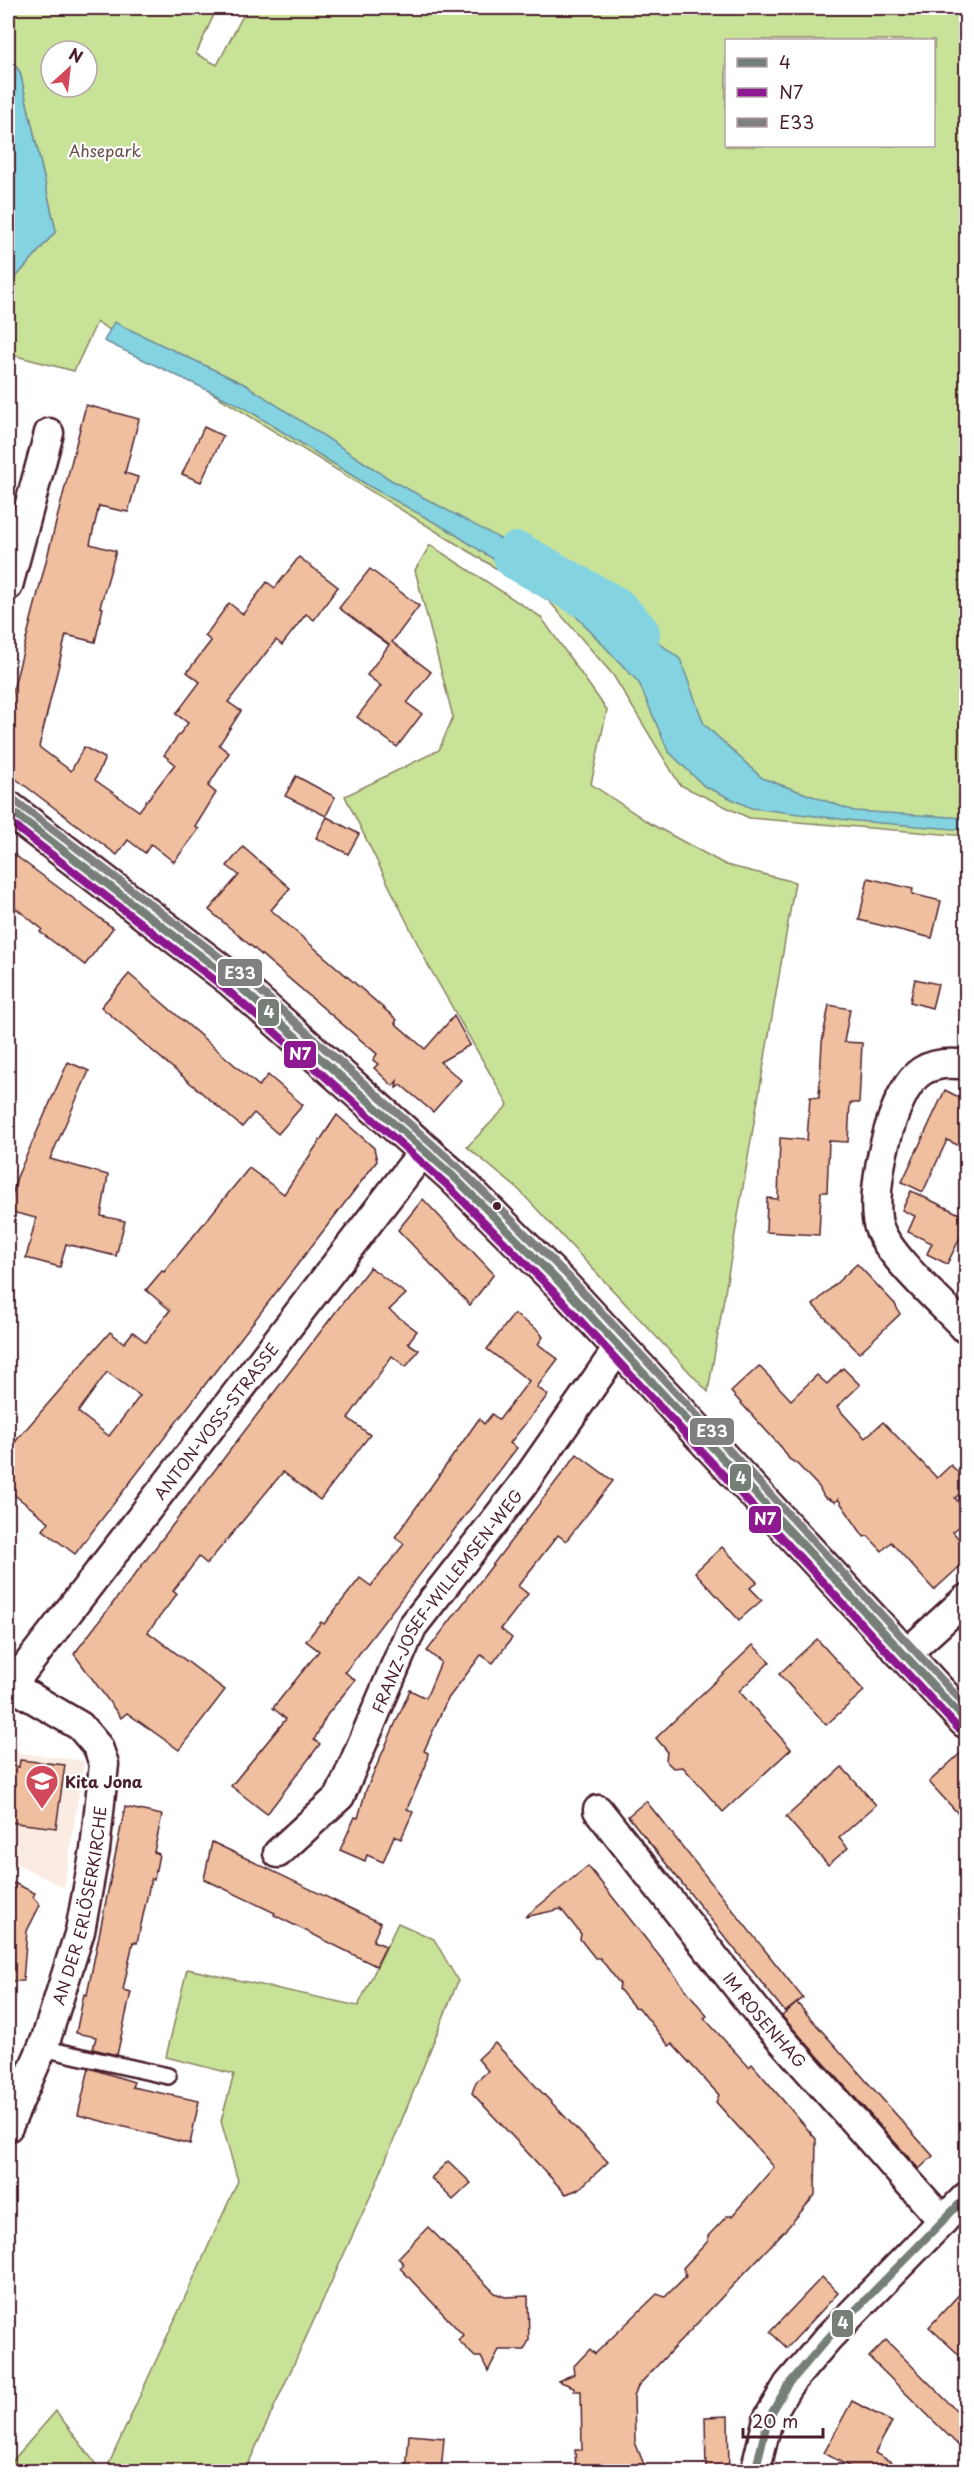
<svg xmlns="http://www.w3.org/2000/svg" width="974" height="2479" viewBox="0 0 974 2479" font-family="'Playpen Sans',sans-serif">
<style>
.built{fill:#faece2}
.green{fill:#c8e298;stroke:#898062;stroke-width:1.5;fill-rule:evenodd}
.water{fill:#84d3e1;stroke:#6d8b98;stroke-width:1.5}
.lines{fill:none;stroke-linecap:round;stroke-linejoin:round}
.river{stroke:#84d3e1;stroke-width:48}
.building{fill:#efbfa0;stroke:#4a1f2b;stroke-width:1.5;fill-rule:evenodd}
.lane-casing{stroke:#4a1f2b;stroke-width:20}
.street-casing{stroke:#4a1f2b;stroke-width:33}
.secondary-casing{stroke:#4a1f2b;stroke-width:38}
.lane{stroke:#fff;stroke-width:15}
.street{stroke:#fff;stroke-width:28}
.secondary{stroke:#fff;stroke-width:33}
.bus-1-casing{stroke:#fff;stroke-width:12}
.bus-2-casing{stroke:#fff;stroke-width:12}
.bus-3-casing{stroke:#fff;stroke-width:12}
.bus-1{stroke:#757f77;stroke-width:8}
.bus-2{stroke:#8d188f;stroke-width:8}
.bus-3{stroke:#808080;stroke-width:8}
.bus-dot{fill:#4a1f2b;stroke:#fff;stroke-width:2}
.labels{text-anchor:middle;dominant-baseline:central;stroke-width:4.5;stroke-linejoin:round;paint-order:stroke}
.park-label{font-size:16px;fill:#6a5046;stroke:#fff}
.street-label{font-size:16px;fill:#4a1f2b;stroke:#fff}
.poi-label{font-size:16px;font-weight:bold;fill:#4a1f2b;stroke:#fff;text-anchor:start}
.line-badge{stroke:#fff;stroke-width:2}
.badge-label{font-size:16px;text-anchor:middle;font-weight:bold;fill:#fff}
</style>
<rect width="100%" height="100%" fill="#fff"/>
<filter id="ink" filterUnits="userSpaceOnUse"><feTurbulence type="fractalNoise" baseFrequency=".0167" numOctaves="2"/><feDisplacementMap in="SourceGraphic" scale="12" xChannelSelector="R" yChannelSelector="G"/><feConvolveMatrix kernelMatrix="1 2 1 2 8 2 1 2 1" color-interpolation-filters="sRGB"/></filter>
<g filter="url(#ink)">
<!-- built -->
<path class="built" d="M8 1751 84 1761 64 1888 8 1859Z"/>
<!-- green -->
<g class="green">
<path d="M8 8H217L196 54 217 65 247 8H966V836L749 818 680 785 613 675 549 601 97 322 74 371 8 354V283H11L56 231 20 72 8 55ZM726 40H934V146H726ZM51 51H87V87H51Z"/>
<path d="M430 545 541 617 607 710 591 784 651 824 726 865 795 882 708 1392 518 1189 467 1147 508 1105 428 965 345 796 439 750 453 717 415 570Z"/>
<path d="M398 1923 434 1939 458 1981 376 2184 245 2471H110L107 2468 238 2181 221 2121 234 2074 166 2057 187 1969 358 2006Z"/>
<path d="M56 2411 101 2471H8V2466Z"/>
</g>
<!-- water -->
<g class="water">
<path d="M8 55 20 72 56 231 11 283H8Z"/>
<path d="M114 322 246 385 391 480 577 580 565 606 450 531 369 486 243 407 104 341Z"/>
<path d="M587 588 680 659 704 724 762 778 854 811 966 818V830L856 821 751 808 704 786 668 751 639 683 574 614Z"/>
</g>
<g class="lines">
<!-- river -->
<path class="river" d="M517 556 614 610 636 634"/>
</g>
<!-- building -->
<g class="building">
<path d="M86 405 139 419 125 473 138 477 128 512 99 506 90 544 116 551 100 607 103 608 95 642 66 635 39 747 71 771 84 747 105 758 95 780 139 811 175 764 164 755 188 723 176 714 200 682 187 672 211 641 205 636 229 603 243 614 267 582 275 588 299 557 338 587 314 620 306 614 282 645 276 640 228 702 241 711 219 745 229 753 208 786 216 793 195 827 199 829 174 862 151 844 145 853 128 840 117 855 8 773V710Z"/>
<path d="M204 427 223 436 201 482 182 474Z"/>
<path d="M370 569 419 606 392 642 431 672 407 703 422 714 397 747 357 717 381 686 367 675 389 645 339 608Z"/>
<path d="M296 776 335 797 326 816 285 796Z"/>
<path d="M327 817 359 834 348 854 316 838Z"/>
<path d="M243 847 290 888 271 910 397 1020 395 1023 425 1049 454 1016 470 1045 440 1062 461 1080 433 1112 401 1085 396 1088 397 1081 393 1086 374 1068 378 1064 373 1060 377 1054 209 910 239 875 227 866Z"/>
<path d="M8 850 113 928 85 965 40 932 42 929 8 902Z"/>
<path d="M868 878 913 889 912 894 941 901 932 938 859 920Z"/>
<path d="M129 974 259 1086 268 1075 303 1105 278 1134 254 1113 242 1127 101 1007Z"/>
<path d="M915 979 938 984 932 1008 910 1002Z"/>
<path d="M829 1005 850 1009 844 1042 862 1043 859 1103H850L848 1142 829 1141 827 1192H821L819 1235 766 1232 767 1198 778 1199 780 1138 807 1140 810 1097 819 1098 822 1042Z"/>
<path d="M68 1062 89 1071 50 1159 108 1175 101 1216 125 1221 116 1256 66 1244 60 1267 26 1258 36 1218 8 1211 17 1177Z"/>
<path d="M945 1090 966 1101V1149L947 1140 923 1192 902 1182Z"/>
<path d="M337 1115 374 1148 377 1161 75 1554 43 1530 49 1522 8 1490V1450L110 1332 124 1343 133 1332 146 1342 170 1310 146 1290 162 1271 164 1272 249 1168 284 1194ZM107 1372 140 1396 109 1436 78 1412Z"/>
<path d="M911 1191 966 1217V1240L960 1238 947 1264 927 1254 932 1243 908 1232 915 1216 902 1210Z"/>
<path d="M423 1199 494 1274 470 1305 398 1230Z"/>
<path d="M857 1264 895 1304 900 1314 859 1353 813 1305Z"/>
<path d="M370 1267 406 1294 389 1310 417 1331 408 1343 419 1350 406 1367 392 1356 348 1418 370 1435 320 1500 283 1472 207 1564 199 1557 173 1591 177 1594 148 1632 225 1690 179 1750 127 1713 121 1718 74 1654Z"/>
<path d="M514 1314 538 1330 543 1337 538 1344 558 1359 537 1387 548 1395 510 1443 517 1448 345 1672 355 1680 327 1715 314 1740 320 1744 267 1814 231 1786 286 1719 273 1708 319 1651 306 1641 321 1622 324 1624 360 1578 371 1586 404 1544 395 1537 479 1419 484 1424 492 1414 499 1420 529 1381 487 1349Z"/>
<path d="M759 1366 791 1400 817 1375 827 1384 843 1368 860 1385 837 1407 865 1438 883 1422 937 1478 951 1465 966 1481V1488L955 1498 966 1511V1520L953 1532 966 1547V1561L934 1590 891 1542 882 1551 868 1536 864 1537 838 1499 835 1502 824 1497 819 1487 797 1464 789 1459 782 1448 731 1392Z"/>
<path d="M577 1454 613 1481 566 1541 558 1535 518 1586 528 1594 501 1629 512 1638 493 1663 481 1655 447 1700 424 1751 428 1753 426 1765 407 1809 413 1812 401 1839 394 1836 383 1862 367 1855 365 1861 340 1850 355 1817 358 1818 366 1790 410 1690 426 1698 441 1662 427 1651Z"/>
<path d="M722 1547 757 1582 750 1588 762 1600 739 1620 695 1572Z"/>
<path d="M817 1639 864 1691 826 1725 779 1674Z"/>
<path d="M753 1645 770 1662 739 1691 791 1749 723 1812 683 1767 673 1768 666 1761 667 1751 656 1738Z"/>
<path d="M966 1748V1822L929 1782Z"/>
<path d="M20 1760 65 1765 56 1828 8 1822V1765L19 1767Z"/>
<path d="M842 1767 876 1805 839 1838 848 1848 828 1865 786 1817Z"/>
<path d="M646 1801 803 1998 785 2012 628 1816Z"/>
<path d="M125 1807 162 1815 154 1852 159 1854 154 1880 151 1879 137 1943 133 1942 123 1990 131 1992 117 2055 93 2049 96 2037 76 2033 84 1994 87 1995Z"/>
<path d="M212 1842 381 1923 373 1941 386 1946 376 1966 274 1915 275 1913 204 1879Z"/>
<path d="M588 1866 707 2016 704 2018 749 2067 752 2064 816 2139 815 2195 789 2226 638 2386 634 2396 635 2442 647 2472H576L575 2450H582L581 2391H574V2387L558 2381 574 2374 573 2367 590 2349 595 2354 657 2294 665 2297 686 2276 683 2268 708 2241V2236L727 2216H732L774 2167 716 2102 719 2095 672 2044 669 2046 639 2008 634 2007 619 1989 620 1984 600 1958H595L580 1939 581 1934 561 1909 525 1917Z"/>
<path d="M14 1883 35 1893 33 1897 40 1905 27 1931 23 1981H8V1886H12Z"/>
<path d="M797 2003 933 2156 919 2169 782 2016Z"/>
<path d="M495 2043 608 2162 579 2189 566 2194 472 2093 476 2082 488 2071 478 2059Z"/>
<path d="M89 2068 134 2082 132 2087 199 2101 190 2144 78 2115Z"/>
<path d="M448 2161 471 2183 453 2200 431 2178Z"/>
<path d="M428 2227 495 2293 505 2297 528 2296 529 2340 524 2350H499L488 2371 481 2357H475L458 2340 463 2335 400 2268 404 2264 398 2258Z"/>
<path d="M822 2277 838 2293 787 2348 770 2332Z"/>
<path d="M966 2287V2361L929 2327Z"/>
<path d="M886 2340 966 2420V2453L869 2357Z"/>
<path d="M852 2401 892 2422 875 2453 909 2472H859L824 2453Z"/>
<path d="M728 2416 729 2472H706L705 2417Z"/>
<path d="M409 2435 444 2438 441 2472H406Z"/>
</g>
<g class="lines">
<!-- lane casing -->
<g class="lane-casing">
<path id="lane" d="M42 2048 168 2076"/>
</g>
<!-- street casing -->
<g class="street-casing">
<g id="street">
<path d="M8 586 49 433"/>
<path d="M966 1065C952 1063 935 1063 922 1071 891 1090 870 1191 878 1224 885 1254 944 1305 966 1329"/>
<path d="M905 1655 966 1599"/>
<path id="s1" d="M8 1690 425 1149"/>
<path id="s2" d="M598 1810 763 2019 943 2221"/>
<path id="s3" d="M278 1853 340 1796 412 1627 522 1486 619 1347"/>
<path id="s4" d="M8 2127 46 2039 80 1931 95 1850 104 1764 98 1747 80 1726 12 1686"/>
<path d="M755 2472 768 2419 788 2385 828 2338 966 2197"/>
</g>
</g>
<!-- secondary casing -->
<g class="secondary-casing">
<path id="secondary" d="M8 808 232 980 453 1176 560 1283 966 1721"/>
</g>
<!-- lane -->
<use href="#lane" class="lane"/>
<!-- street -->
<use href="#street" class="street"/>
<!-- secondary -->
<use href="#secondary" class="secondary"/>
<!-- bus-1 casing -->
<g class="bus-1-casing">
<g id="bus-1">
<path d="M8 808 232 980 453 1176 560 1283 966 1721"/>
<path d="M755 2472 768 2419 788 2385 828 2338 966 2197"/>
</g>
</g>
<!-- bus-2 casing -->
<g class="bus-2-casing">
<path id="bus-2" d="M8 821 225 988 446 1184 552 1290 958 1728"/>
</g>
<!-- bus-3 casing -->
<g class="bus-3-casing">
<path id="bus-3" d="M14 800 239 972 460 1169 568 1276 966 1706"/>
</g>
<!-- bus-1 -->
<use href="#bus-1" class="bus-1"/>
<!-- bus-2 -->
<use href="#bus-2" class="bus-2"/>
<!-- bus-3 -->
<use href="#bus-3" class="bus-3"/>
</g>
</g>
<!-- icons -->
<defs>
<g id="school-pin" transform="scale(1.725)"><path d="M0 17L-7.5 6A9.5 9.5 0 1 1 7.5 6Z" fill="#d1495b" stroke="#fff"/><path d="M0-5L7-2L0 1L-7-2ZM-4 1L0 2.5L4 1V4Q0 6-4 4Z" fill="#fff"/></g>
</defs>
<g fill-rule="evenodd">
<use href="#school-pin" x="42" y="1781"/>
</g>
<!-- markers -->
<circle class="bus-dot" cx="497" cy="1206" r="5"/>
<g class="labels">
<!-- park labels -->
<g class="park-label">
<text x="105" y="150">Ahsepark</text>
</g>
<!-- street labels -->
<g class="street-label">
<text stroke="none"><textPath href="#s1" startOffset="340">ANTON-VOSS-STRASSE</textPath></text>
<text stroke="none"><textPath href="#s3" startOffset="308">FRANZ-JOSEF-WILLEMSEN-WEG</textPath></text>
<text stroke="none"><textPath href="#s4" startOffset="234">AN DER ERLÖSERKIRCHE</textPath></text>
<text stroke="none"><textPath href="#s2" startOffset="268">IM ROSENHAG</textPath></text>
</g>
<!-- poi labels -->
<g class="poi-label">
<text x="65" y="1781">Kita Jona</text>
</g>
</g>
<g class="line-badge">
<rect x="217" y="958" width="46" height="29" rx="6" fill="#808080"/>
<rect x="257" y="998" width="23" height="29" rx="6" fill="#757f77"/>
<rect x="283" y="1040" width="34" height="29" rx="6" fill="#8d188f"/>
<rect x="689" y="1417" width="46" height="29" rx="6" fill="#808080"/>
<rect x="729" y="1463" width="23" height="29" rx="6" fill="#757f77"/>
<rect x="748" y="1505" width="34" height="29" rx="6" fill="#8d188f"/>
<rect x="831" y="2309" width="23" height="29" rx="6" fill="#757f77"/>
</g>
<g class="badge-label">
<text x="240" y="979">E33</text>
<text x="269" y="1018">4</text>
<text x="300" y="1060">N7</text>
<text x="712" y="1437">E33</text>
<text x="741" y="1484">4</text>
<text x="765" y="1525">N7</text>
<text x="843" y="2329">4</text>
</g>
<!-- margin -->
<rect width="974" height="2479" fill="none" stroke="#fff" stroke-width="30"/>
<rect x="15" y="15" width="944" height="2449" fill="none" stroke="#4a1f2b" stroke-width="2" filter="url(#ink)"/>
<!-- legend -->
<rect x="725" y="39" width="210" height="108" fill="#ffffff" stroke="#b7a5aa" stroke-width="1.5"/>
<rect x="737" y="58" width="30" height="9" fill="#757f77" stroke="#b7a5aa" stroke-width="1.5"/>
<text x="779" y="69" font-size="18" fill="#4a1f2b">4</text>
<rect x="737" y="88" width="30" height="9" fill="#8d188f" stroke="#b7a5aa" stroke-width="1.5"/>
<text x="779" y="99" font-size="18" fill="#4a1f2b">N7</text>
<rect x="737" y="118" width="30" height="9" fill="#808080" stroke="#b7a5aa" stroke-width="1.5"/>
<text x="779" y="129" font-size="18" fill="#4a1f2b">E33</text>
<!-- north arrow -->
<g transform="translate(69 69) rotate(27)"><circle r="28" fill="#ffffff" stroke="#b7a5aa" stroke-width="1.5"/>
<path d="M0-4.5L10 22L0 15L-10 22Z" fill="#d1495b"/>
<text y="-9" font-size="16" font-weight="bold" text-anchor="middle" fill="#4a1f2b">N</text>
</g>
<!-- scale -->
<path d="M743 2428v9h80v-9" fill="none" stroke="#4a1f2b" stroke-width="3"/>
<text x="752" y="2428" font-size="18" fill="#4a1f2b" stroke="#ffffff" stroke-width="4.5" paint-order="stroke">20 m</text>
</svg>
